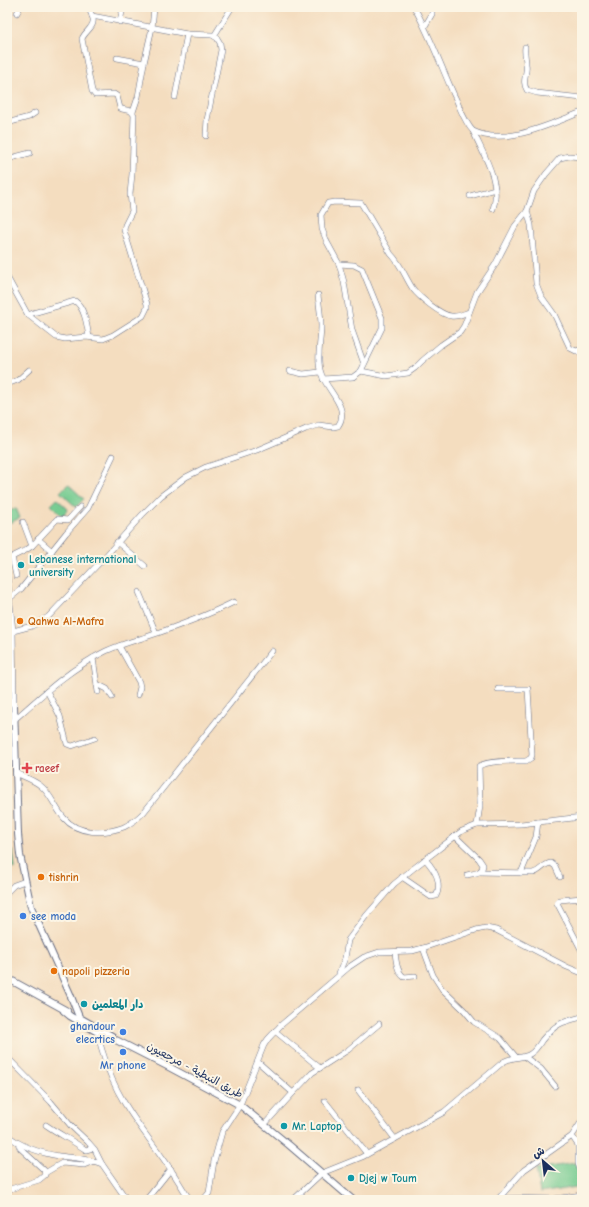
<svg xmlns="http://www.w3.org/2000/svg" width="589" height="1207" viewBox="0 0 589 1207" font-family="'Comic Neue','Playpen Sans Arabic',sans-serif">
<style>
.green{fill:#75cb90;stroke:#487d77}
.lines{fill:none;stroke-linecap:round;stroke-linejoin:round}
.minor-casing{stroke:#676c80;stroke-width:6}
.major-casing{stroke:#676c80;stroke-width:8}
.minor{stroke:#fff;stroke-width:5}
.major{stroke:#fff;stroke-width:6}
.culture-dot{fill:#0f9aa8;stroke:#fcf5e5;stroke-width:1.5}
.food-dot{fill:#e8710a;stroke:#fcf5e5;stroke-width:1.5}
.health-dot{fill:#e0444e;stroke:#fcf5e5;stroke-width:1.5}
.shop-dot{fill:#3f7fe0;stroke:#fcf5e5;stroke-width:1.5}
.labels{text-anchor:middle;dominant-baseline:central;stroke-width:4;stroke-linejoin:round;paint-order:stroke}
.culture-label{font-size:11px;font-weight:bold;fill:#0d838f;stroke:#fcf5e5;text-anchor:start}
.food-label{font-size:11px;font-weight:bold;fill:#c56008;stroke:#fcf5e5;text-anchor:start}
.health-label{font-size:11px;font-weight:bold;fill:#be3a42;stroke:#fcf5e5;text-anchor:start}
.shop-label{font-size:11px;font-weight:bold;fill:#366cbe;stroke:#fcf5e5;text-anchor:start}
.street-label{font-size:11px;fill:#1b2f5e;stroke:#fcf5e5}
</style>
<rect width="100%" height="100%" fill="#fcf5e5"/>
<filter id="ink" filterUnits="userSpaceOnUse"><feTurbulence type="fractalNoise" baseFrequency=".025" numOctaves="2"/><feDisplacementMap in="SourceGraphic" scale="8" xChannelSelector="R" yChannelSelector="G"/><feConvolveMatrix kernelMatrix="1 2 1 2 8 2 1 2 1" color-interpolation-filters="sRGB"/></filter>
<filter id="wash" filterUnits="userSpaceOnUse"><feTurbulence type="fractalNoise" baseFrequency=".012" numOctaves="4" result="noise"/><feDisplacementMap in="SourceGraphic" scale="16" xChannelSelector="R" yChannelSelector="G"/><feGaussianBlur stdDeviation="0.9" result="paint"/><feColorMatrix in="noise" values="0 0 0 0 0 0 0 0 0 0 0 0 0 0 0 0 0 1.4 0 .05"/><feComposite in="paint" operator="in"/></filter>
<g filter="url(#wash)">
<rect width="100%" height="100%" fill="#f4ddbf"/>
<!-- green -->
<g class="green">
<path d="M68 484 84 499 76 507 60 492Z"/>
<path d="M57 499 68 509 62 516 51 505Z"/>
<path d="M16 508 20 518 7 524V512Z"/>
<path d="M13 851 15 868 7 869V852Z"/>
<path d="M576 1163 582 1186 540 1193 536 1169Z"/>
</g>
</g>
<g filter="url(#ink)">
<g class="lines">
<!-- minor casing -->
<g class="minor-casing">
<g id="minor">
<path d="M414 7C430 35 441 66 454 95 460 107 464 122 473 131 505 147 552 123 582 112"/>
<path d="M17 13 20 7"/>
<path d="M92 16 187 34 212 35 217 38 220 43 221 50 207 120 206 136"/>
<path d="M120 22 123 7"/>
<path d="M425 26 432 14V7"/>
<path d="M214 36 232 7"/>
<path d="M525 47C524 53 526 58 526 64 528 73 521 81 527 90L537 93 582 98"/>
<path d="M117 58 144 63"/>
<path d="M175 97 187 34"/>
<path d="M133 112 138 97 144 63 152 28 154 8"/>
<path d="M7 123 29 117 35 113"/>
<path d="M473 131C483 154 502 183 493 209"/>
<path d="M7 159 30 153"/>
<path d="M470 196 495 189"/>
<path d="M7 199 9 203 7 207"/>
<path d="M527 211 531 225 536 283 541 296 554 314 570 348 576 351 582 349"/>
<path d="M7 277 28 315 56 337 65 339 86 337 103 339 113 335 143 316 147 308V304L124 230 125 225 132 211 130 194 132 174 134 115 131 111 122 109 120 108 117 96 114 94 95 95 92 91 82 39C84 32 95 27 93 19 92 15 90 11 88 7"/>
<path d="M28 315 33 313 75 301C85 308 87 326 89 337"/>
<path d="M578 351 582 356"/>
<path d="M364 364 352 330 344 282 339 264 327 242 322 229 321 215 328 203 335 202 361 203 391 254C401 264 405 277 413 289 419 297 441 315 451 316 458 317 463 314 469 312"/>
<path d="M290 371 303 374 320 372"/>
<path d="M361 371 386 376 408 373 415 368 422 361 441 345 460 332 464 326 477 292 495 265 515 226 527 211 534 191 546 174 560 158 569 156 582 157"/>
<path d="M323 379 353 377 361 371 382 328V318L362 269 354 265 339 264"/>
<path d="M7 384 18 380 29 370"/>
<path d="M23 522 32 546"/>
<path d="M38 539 52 551"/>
<path d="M117 542 145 566"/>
<path d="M7 575 13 631 14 705"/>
<path d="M16 576 12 557 26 550 32 546 57 519 68 520 80 507"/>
<path d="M139 592 156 633"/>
<path d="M10 598 21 589 66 533 88 508 113 456"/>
<path d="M13 631 32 626 48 617 103 559 142 515 161 496 186 477 206 467 257 450 306 429 319 425 333 427 338 426C351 408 326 390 321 373 316 361 321 340 321 326 321 316 319 305 318 295"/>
<path d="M119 646 139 682 140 687 138 695"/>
<path d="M93 658 98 692"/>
<path d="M97 684 107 689 112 697"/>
<path d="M47 691 60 716 67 744 72 746 95 738"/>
<path d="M7 724 14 720C43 694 71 668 106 651 119 645 133 641 146 637 176 627 206 616 234 602"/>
<path d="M16 773C24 777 34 780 41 786 51 794 55 808 64 818 78 835 105 834 124 827 132 823 138 818 144 812L272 651"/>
<path d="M477 825 480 806 479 766C489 760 514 761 526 761L531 758 532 755 528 689H498"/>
<path d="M455 836 479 859 483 865C482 874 474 873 467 875"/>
<path d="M479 872 533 873C541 871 543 864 551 863L555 866 560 877"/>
<path d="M521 873 536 837 538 822"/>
<path d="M402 877 431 897 436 896C443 882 434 869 425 859"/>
<path d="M7 892 14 885 25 881"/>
<path d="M582 898 560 900 557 903 582 951"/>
<path d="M423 948 433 975 442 989 464 1010 474 1022 500 1038 516 1057"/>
<path d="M395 952C396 961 397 972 404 977L415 976"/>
<path d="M339 973 345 958 348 940 366 916 394 884 414 868 462 831 477 825 521 824 582 817"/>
<path d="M100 1030C98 1039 101 1047 104 1056 116 1100 142 1128 167 1164 175 1175 182 1188 190 1200"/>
<path d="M7 1057 51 1102 71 1126 88 1142 95 1150 102 1164 127 1200"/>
<path d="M525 1057 541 1069 555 1086"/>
<path d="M258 1062 293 1093 312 1073 320 1068 275 1031"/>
<path d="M320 1068 348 1050 379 1024"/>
<path d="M358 1090 395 1139"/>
<path d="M325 1101 367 1154"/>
<path d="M46 1125C59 1134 73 1141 86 1150L93 1148"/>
<path d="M264 1125 293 1093"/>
<path d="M7 1135C22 1147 40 1153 59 1156 73 1158 88 1158 102 1164"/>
<path d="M572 1136 578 1145V1163L582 1177"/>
<path d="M45 1173 62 1163 84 1165 94 1161"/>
<path d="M7 1190 39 1180 45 1175 44 1170 20 1148 18 1143"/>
<path d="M499 1198 524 1170 572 1136 582 1121"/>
<path d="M146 1200 171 1169"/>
<path d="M203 1200 209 1193 214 1161 222 1132 240 1105 264 1045 268 1039 281 1025 349 967 364 957 379 952 412 951 423 948 476 930 486 928 496 930 567 967 582 973"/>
<path d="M293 1200 322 1173 362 1157 444 1112 503 1062C513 1056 522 1059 530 1054 535 1051 539 1045 542 1040 556 1023 562 1022 582 1017"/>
<path d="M493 1200 507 1198 554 1199 582 1195"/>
</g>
</g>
<!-- major casing -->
<g class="major-casing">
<g id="major">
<path d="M7 698 14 705 18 834 20 855 31 907 70 994 81 1022"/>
<path d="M7 978 67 1011"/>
<path d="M64 1011 70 1016 99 1033 116 1040 167 1066 240 1105 289 1145 353 1200"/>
<path d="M80 1018 112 1036"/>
</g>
</g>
<!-- minor -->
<use href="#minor" class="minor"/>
<!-- major -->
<use href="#major" class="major"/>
</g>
</g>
<!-- markers -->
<g class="culture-dot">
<circle cx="21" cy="565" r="4"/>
<circle cx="84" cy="1004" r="4"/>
<circle cx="284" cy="1126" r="4"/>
<circle cx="351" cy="1178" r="4"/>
</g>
<g class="food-dot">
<circle cx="20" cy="621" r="4"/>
<circle cx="41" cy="877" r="4"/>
<circle cx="54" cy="971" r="4"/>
</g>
<path class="health-dot" d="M25 762h4v4h4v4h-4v4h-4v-4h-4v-4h4z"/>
<g class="shop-dot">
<circle cx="23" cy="916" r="4"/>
<circle cx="123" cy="1032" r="4"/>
<circle cx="123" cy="1052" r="4"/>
</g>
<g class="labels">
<!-- culture labels -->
<g class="culture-label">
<text x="29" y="559">Lebanese international<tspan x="29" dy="13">university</tspan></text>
<text x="92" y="1004">دار المعلمين</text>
<text x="292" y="1126">Mr. Laptop</text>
<text x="359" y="1178">Djej w Toum</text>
</g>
<!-- food labels -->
<g class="food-label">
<text x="28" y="621">Qahwa Al-Mafra</text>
<text x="49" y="877">tishrin</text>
<text x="62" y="971">napoli pizzeria</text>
</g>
<!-- health labels -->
<g class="health-label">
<text x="35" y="768">raeef</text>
</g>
<!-- shop labels -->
<g class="shop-label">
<text x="31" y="916">see moda</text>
<text x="115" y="1026" text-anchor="end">ghandour<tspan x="115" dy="13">elecrtics</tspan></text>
<text x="123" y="1065" text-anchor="middle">Mr phone</text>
</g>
<!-- street labels -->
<g class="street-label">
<text transform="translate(195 1070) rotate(28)">طريق النبطية - مرجعيون</text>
</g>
</g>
<!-- margin -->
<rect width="589" height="1207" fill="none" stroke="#fcf5e5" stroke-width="24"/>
<!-- north arrow -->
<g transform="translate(543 1161) rotate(332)" stroke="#fcf5e5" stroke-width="3" paint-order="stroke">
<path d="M0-3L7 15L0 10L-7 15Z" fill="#1b2f5e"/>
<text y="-6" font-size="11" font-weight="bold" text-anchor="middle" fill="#1b2f5e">ش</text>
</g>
</svg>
